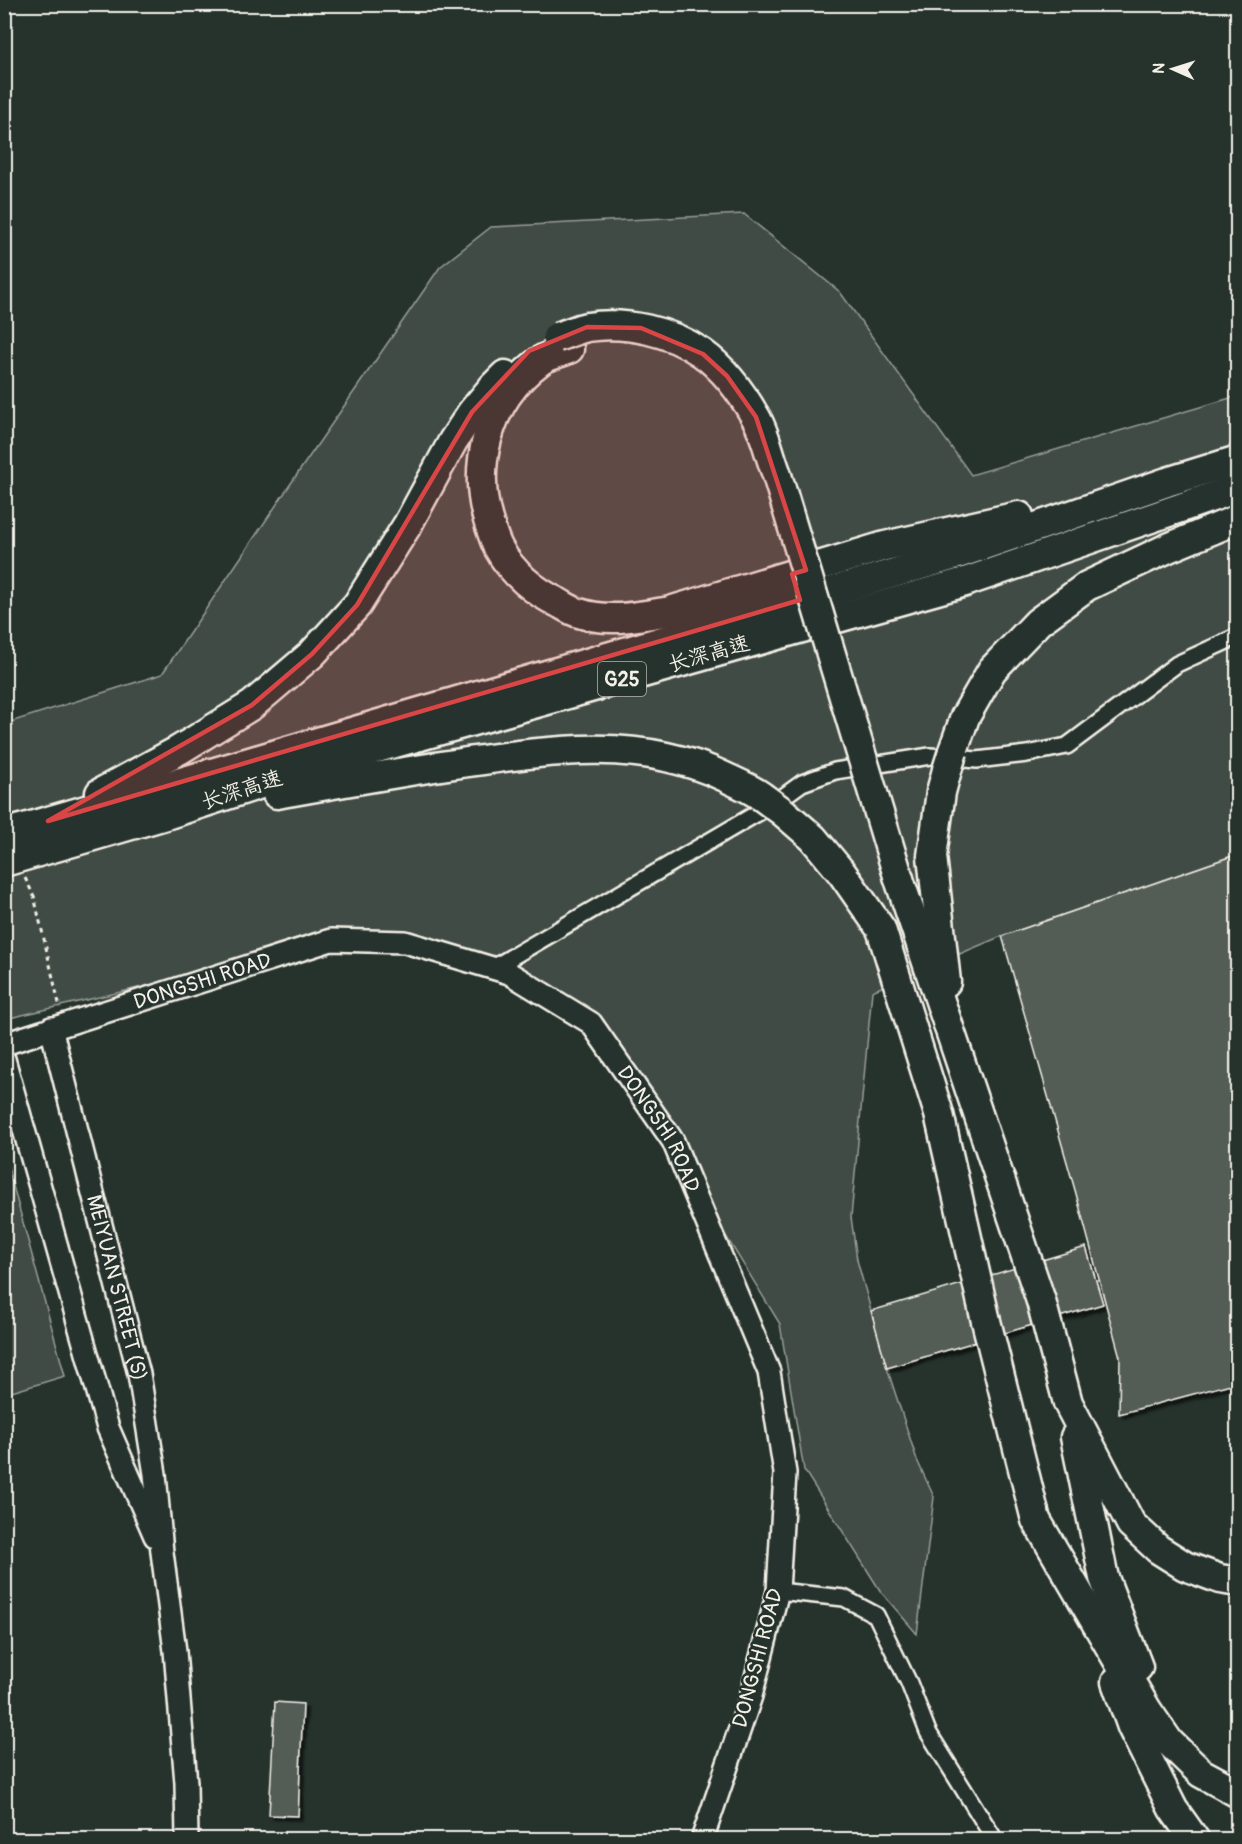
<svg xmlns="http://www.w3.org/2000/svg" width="1242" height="1844" viewBox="0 0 1242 1844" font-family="Pangolin,'LXGW WenKai TC',sans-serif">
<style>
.green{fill:#414b45;stroke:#9a9e96;stroke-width:1.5}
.building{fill:#525c55;stroke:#f4f1e8;stroke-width:1.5;filter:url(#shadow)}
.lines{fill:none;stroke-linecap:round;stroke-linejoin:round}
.street-casing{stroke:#f4f1e8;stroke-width:20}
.secondary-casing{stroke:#f4f1e8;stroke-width:26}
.highway-casing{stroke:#f4f1e8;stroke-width:33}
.path{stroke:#f4f1e8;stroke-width:3;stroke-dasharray:4.5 4.5;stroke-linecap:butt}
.street{stroke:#26332d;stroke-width:15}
.secondary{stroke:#26332d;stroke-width:21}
.highway{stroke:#26332d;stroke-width:28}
.highway-bridge-casing{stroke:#f4f1e8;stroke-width:33;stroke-linecap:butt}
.highway-bridge{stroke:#26332d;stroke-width:28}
.marked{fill:#da4645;fill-opacity:0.2;stroke:#da4645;stroke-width:4.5;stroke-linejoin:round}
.labels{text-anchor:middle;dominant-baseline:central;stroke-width:5;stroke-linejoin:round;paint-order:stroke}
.shield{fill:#26332d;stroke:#b6b8b0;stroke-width:1.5}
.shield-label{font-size:20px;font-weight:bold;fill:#f4f1e8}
.street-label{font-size:21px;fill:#f4f1e8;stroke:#26332d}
</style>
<defs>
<filter id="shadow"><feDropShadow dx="4" dy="4" stdDeviation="1.5" flood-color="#0009"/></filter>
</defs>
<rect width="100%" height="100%" fill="#26332d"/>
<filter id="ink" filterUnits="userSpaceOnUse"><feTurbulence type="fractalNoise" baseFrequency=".0167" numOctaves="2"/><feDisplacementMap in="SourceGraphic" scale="12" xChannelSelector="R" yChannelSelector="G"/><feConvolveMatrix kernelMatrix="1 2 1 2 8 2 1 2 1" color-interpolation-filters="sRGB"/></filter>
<g filter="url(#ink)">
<!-- green -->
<g class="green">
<path d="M744 214 840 292 971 475 1237 396V854L1002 936 872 991 851 1217 857 1260 887 1368 917 1460 934 1497 917 1634 881 1592 804 1470 780 1324 686 1171 591 1023 493 968 404 942 300 950 5 1019 4 724 162 674 300 470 440 267 491 227Z"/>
<path d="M4 1153 65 1376 5 1394H4Z"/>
</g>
<!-- building -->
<g class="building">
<path d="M1238 854V1382L1119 1414 1120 1357 1075 1190 1002 936Z"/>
<path d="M1086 1247 1103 1304 887 1368 871 1311Z"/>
<path d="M275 1702 303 1704 298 1816 269 1815Z"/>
</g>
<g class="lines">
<!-- street casing -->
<g class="street-casing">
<g id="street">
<path d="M493 968 773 804 802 783 835 771 930 756 977 760 1027 754 1067 746 1177 664 1238 636"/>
<path d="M778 1591 844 1598 876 1615 909 1683 928 1732 995 1840"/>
</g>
</g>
<!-- secondary casing -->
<g class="secondary-casing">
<g id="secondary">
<path id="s1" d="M51 1028 139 1374 155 1474 162 1552 175 1651 186 1783 187 1840"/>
<path id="s2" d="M4 1044 331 940 405 942 509 973 591 1023 673 1141 769 1372 785 1473 778 1591 751 1696 702 1840"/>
<path d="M4 1059 108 1428 155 1536"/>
</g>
</g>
<!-- highway casing -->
<g class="highway-casing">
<g id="highway">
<path d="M569 349C560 353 548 355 540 361 486 401 469 471 492 532 494 538 496 544 499 549 512 573 535 592 559 603 566 607 572 611 579 613 609 623 640 616 670 611L885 546 1019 516"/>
<path d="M953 751 965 717 992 670 1038 622 1087 586 1168 548 1238 519"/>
<path d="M100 793 179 750 252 705 312 654 357 605 408 524 453 441 472 412 493 387 505 375"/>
<path d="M277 794C339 783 400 772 461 763 551 750 640 736 725 777 738 783 750 788 761 796"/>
<path d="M783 812 813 838 842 873 881 929 939 1114 985 1317 1036 1520 1147 1710 1169 1742 1201 1773 1238 1793"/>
<path d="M4 834 952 556 1167 482 1238 460"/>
<path d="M4 862 169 814 331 761 965 582 1238 488"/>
<path d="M899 879 1041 1301 1068 1403 1131 1524 1158 1549 1185 1566 1220 1579 1238 1582"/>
<path d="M946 982 932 856 941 792 947 770"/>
<path d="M1075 1437 1104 1578 1138 1667"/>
<path d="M1116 1682 1132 1727 1173 1809 1195 1840"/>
</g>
</g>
<!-- path -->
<path class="path" d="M25 878 34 896 60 1008"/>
<!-- street -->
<use href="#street" class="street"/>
<!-- secondary -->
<use href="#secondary" class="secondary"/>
<!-- highway -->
<use href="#highway" class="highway"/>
<!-- highway-bridge casing -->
<g class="highway-bridge-casing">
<g id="highway-bridge">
<path d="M557 337C567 334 577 329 587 327 626 321 670 331 702 353 723 368 742 393 755 416 765 432 769 454 776 472L899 879"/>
<path d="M947 770 953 751"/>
<path d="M761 796 783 812"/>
</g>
</g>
<!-- highway-bridge -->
<use href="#highway-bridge" class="highway-bridge"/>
</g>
</g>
<!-- marked area -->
<path class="marked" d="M587 327 641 328 703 354 727 376 756 417 806 570 792 574 800 600 48 821 252 705 312 654 357 605 472 412 529 351Z"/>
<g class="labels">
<!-- shield labels -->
<rect class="shield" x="598" y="662" width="48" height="34" rx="4.5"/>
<g class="shield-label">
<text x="622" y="679">G25</text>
</g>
<!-- street labels -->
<g class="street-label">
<text transform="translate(709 654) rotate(-16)">长深高速</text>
<text transform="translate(242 790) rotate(-18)">长深高速</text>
<text stroke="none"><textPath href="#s2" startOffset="208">DONGSHI ROAD</textPath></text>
<text stroke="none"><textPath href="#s2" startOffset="748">DONGSHI ROAD</textPath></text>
<text stroke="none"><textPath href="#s1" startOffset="268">MEIYUAN STREET (S)</textPath></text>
<text transform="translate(758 1658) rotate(-75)">DONGSHI ROAD</text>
</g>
</g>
<!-- margin -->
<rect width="1242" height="1844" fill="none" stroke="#26332d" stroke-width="24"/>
<rect x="12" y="12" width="1218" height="1820" fill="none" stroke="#f4f1e8" stroke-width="2" filter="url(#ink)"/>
<!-- north arrow -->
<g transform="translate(1173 69) rotate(273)" stroke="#26332d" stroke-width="4.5" paint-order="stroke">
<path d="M0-4.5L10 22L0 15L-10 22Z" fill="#f4f1e8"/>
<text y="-9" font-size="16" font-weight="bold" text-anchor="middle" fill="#f4f1e8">N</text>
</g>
</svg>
